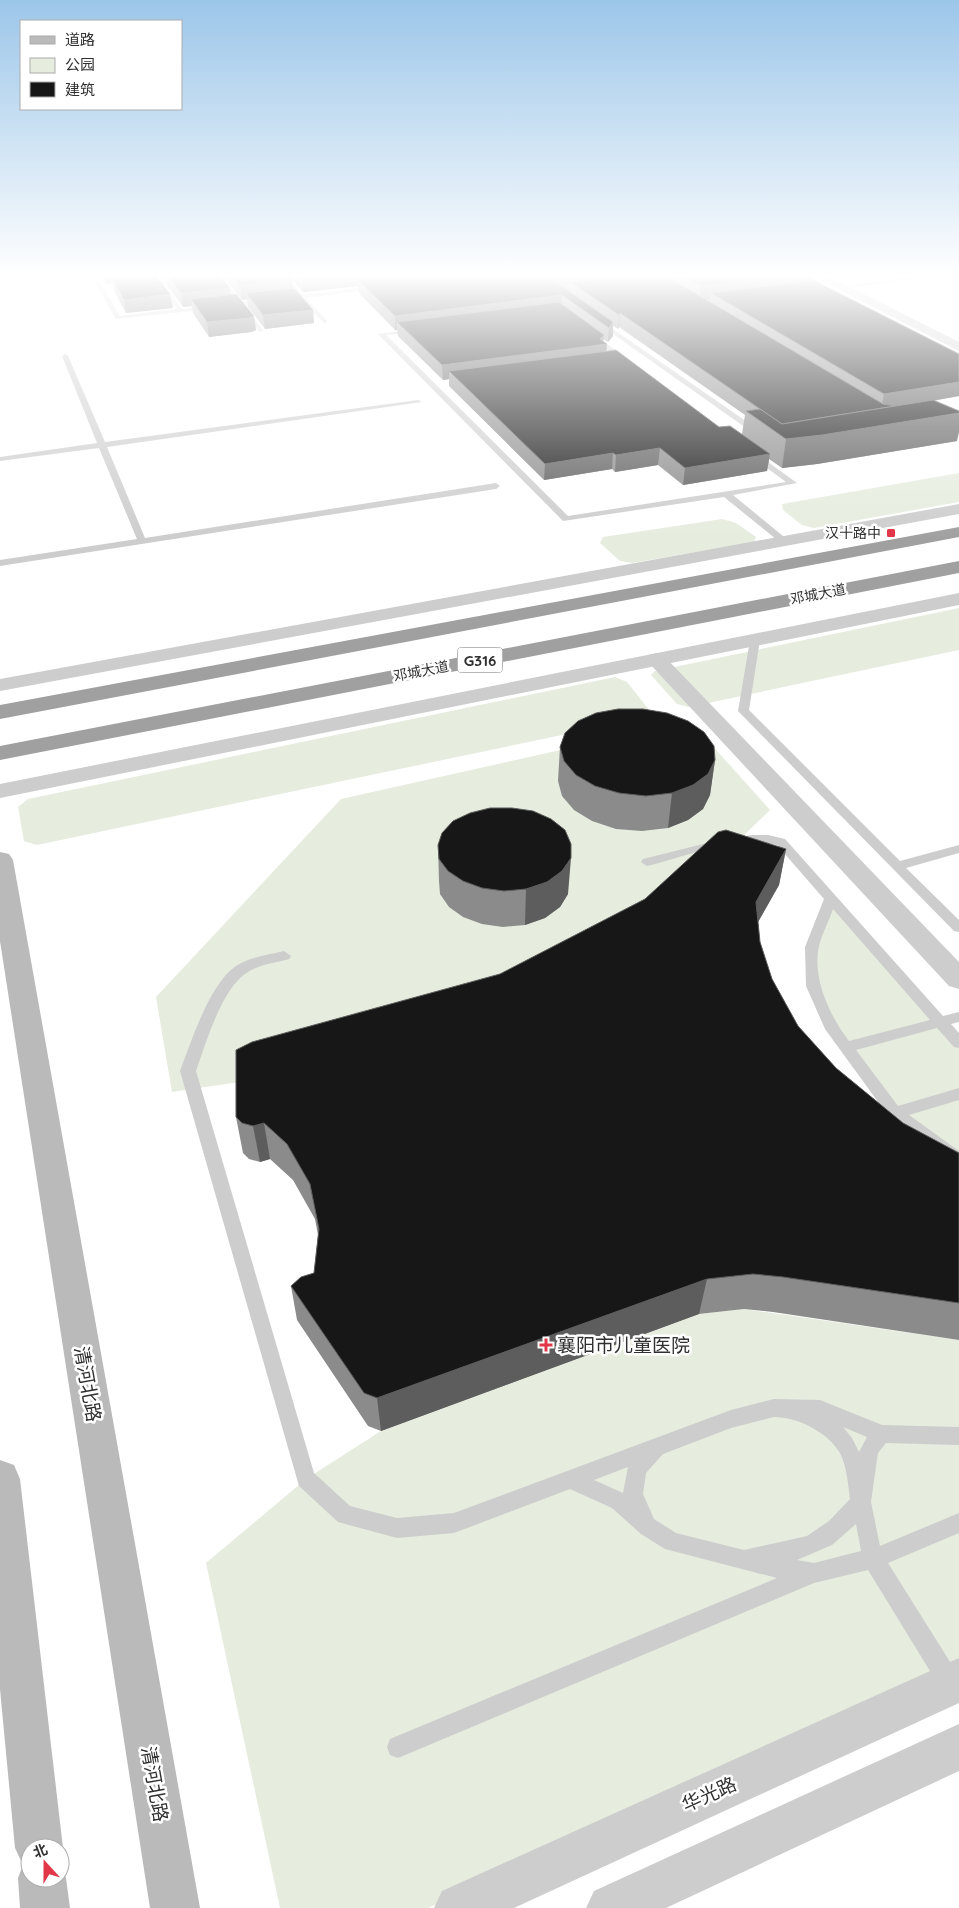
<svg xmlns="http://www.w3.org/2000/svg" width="959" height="1908" viewBox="0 0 959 1908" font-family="Quicksand,'Noto Sans SC',sans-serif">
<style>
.green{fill:#e6ecde}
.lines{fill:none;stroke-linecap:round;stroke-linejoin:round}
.service{fill:#cdcdcd;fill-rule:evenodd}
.minor{fill:#cdcdcd;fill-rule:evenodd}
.tertiary{fill:#cdcdcd;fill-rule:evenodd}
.secondary{fill:#bababa;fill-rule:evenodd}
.trunk{fill:#a0a0a0;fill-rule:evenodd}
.wall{fill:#8b8b8b;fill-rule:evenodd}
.shaded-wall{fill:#5d5d5d}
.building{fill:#171717;stroke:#5d5d5d}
.poi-dot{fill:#e13749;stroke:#fff;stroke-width:2}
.labels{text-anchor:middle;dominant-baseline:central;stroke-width:5;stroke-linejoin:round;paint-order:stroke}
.far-poi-label{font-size:14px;fill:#303030;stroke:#fff;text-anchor:end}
.far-street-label{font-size:14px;fill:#303030;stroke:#fff}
.shield{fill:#fff;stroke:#6e6e6e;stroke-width:1}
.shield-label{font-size:15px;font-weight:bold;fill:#303030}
.near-poi-label{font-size:19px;fill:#303030;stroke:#fff;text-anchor:start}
.near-street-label{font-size:19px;fill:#303030;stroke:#fff}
</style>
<rect width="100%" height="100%" fill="#fff"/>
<!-- green -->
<g class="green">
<path d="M959 473V502L814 528 802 525 783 510 782 504Z"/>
<path d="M722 519 736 523 756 537 754 542 632 563 620 561 600 543 603 537Z"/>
<path d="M959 608V650L689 707 677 704 651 675 655 671Z"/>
<path d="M615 677 627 682 650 711 648 717 37 845 24 841 18 807 28 799Z"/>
<path d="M686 722 693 724 770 810 641 935 259 1079 172 1092 156 997 341 799Z"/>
<path d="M831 897 959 1043V1160L895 1113 845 1048 813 986 812 947Z"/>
<path d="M744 1309 959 1340V1665L428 1908H280L206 1563 306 1479 381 1431 699 1314Z"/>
</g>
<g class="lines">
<!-- service -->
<g class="service">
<path d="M89 273H95L120 316 176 309 158 285 142 286V284L156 282 149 273H155L161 281 253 273 223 278 241 302 297 295 277 273H283L303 295 376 286 379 288 306 298 327 321 325 324 300 299 244 305 263 330 260 332 238 306 116 319ZM217 279 235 302 182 309 164 285Z"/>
<path d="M942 273H958L841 289 838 287Z"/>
<path d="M596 320H600L763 433 756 435 596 322Z"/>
<path d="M417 329 415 332 386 335 568 516 786 482 751 456V452H754L797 483 733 495 789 541 781 543 724 497 563 521 378 334Z"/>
<path d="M591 335H595L630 361V363H626L591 337Z"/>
<path d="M65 354 68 356 105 442 418 400 422 402 107 447 145 538 496 483 500 486 496 489 0 566V560L137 539 99 448 0 461V457L97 443 62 356Z"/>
<path d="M755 637 760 640 749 710 900 861 959 845V853L906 868 959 920V932L954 931 738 711 750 640Z"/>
<path d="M752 835H768L785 839 943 1016 959 1012V1022L951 1024 959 1033V1048L954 1047 937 1028 856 1050 898 1106 959 1088V1100L909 1115 959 1151V1166L953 1165 889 1117 825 1029 806 986 805 947 824 899 777 845C735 836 687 856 647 866L641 862 643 859 715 841ZM833 909 930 1020 849 1041C830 1016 812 979 819 946 822 934 829 921 833 909Z"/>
<path d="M284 951 291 956 289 959C275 963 260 964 248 972 222 987 206 1043 196 1071L314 1473 350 1506 397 1518 454 1513 731 1410 774 1399 820 1400 882 1425 959 1427V1445L886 1443 878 1453 871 1502 880 1546 959 1513V1533L888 1563 957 1673 959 1678 957 1689 949 1692 941 1689 868 1570 814 1583 398 1758 390 1755 387 1747 390 1739 777 1578 665 1549 641 1534 612 1508 570 1489 454 1533 397 1538 338 1522 299 1486 180 1071C191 1042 210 983 236 966 250 957 268 955 284 951ZM774 1417C797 1417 828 1432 840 1453 847 1467 848 1484 850 1499L829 1521 807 1536 744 1550 676 1533 654 1519 643 1494 646 1473 663 1454 731 1428ZM843 1427 867 1437 859 1452 852 1438ZM628 1467 623 1493 594 1480ZM856 1524 861 1551 814 1563 797 1560 832 1545Z"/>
</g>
<!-- minor -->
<path class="minor" d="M656 653 663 655 959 962V989L949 986 649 663 646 659 649 655Z"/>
<!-- tertiary -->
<g class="tertiary">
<path d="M807 273H822L959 342V351Z"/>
<path d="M959 504V514L0 691V679Z"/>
<path d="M959 593V605L0 798V784Z"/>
<path d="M959 1658V1703L514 1908H434L442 1891Z"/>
<path d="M959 1724V1771L666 1908H586L594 1891Z"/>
</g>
<!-- secondary -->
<g class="secondary">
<path d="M0 852 9 854 13 860 200 1908H150L0 941Z"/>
<path d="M0 1460 14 1465 20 1479 63 1848 60 1855V1848H30V1878H60V1863L66 1878 70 1908H20L18 1878 23 1865 15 1848 0 1689Z"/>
</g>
<!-- trunk -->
<g class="trunk">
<path d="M959 527V537L0 719V705Z"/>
<path d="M959 561V573L0 760V746Z"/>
</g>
</g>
<!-- wall -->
<g class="wall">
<path d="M100 273H150L173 308 126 313 114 291 113 283 106 284Z"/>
<path d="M157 273H218L230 288 231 295 256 330 251 332 209 337 193 313 192 306 183 307 167 286 166 279H162Z"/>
<path d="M225 273H387V276H392L388 273H813L812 280 959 354V396L933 401 957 441 817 464 782 468 769 459 767 471 683 485 658 465 615 472 612 469 544 480 449 386V379L443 380 398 336 397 330H395L359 293 358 286 303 292 292 280V288L313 310 314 323 265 329 248 307 247 299 242 300 225 279ZM613 326 618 329 619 327 745 415 742 434 719 427 607 352 603 341V339L608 342 613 336Z"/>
<path d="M560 747 715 760 710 795 703 809 688 820 668 828 642 831 616 829 592 821 574 810 562 796 558 781Z"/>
<path d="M438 845 568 894 560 907 545 918 525 925 503 927 482 924 463 917 449 907 440 894 439 881Z"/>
<path d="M786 849 779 885 758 922 760 942 772 979 798 1026 836 1068 903 1123 959 1153V1340L773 1312 744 1309 699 1314 381 1431 368 1426 297 1320 291 1286 314 1273 318 1235 315 1219 293 1180 270 1159 260 1162 249 1159 243 1153 236 1117 500 974Z"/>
</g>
<!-- shaded-wall -->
<g class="shaded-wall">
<path d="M104 273H150L152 280 112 278 113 283 106 284Z"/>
<path d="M161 273H165L166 279H162Z"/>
<path d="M359 273H387L388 284 358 280V286L303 292 302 278Z"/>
<path d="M399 273H493L400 282Z"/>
<path d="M591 273H658L570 282 569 290 553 292 554 278Z"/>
<path d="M813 273 811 286 711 293 710 299 699 300 701 286Z"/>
<path d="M292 279 293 293H246L247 299 242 300 240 286Z"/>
<path d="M230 288 232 302 191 299 192 306 183 307 181 293Z"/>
<path d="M170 294 173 308 126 313 124 300Z"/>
<path d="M562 295V309L397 322V330H395V316Z"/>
<path d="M313 310 314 323 265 329 263 315Z"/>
<path d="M620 313 619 327 618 329 619 315Z"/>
<path d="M254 316 256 330 251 332 209 337 207 322Z"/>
<path d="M613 322V336L608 342 609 328Z"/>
<path d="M604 335 603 345 607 344 606 359 449 371V379L443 380 442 365 600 339Z"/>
<path d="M959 382V396L881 409 884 394Z"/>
<path d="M959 413V432L957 441 817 464 782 468 786 439Z"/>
<path d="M660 448 658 465 615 472 616 455Z"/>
<path d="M613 453 612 469 544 480 545 464Z"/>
<path d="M770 454 767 471 683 485 685 468Z"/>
<path d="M715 760 710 795 703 809 688 820 668 828 672 793Z"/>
<path d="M786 849 779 885 749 938 756 902Z"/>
<path d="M571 858 568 894 560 907 545 918 525 925 526 889Z"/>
<path d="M264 1123 270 1159 260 1162 253 1126Z"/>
<path d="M707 1279 699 1314 381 1431 377 1398Z"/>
</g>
<!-- building -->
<g class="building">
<path d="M166 273H218L230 288 181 293Z"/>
<path d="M229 273H286L292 279 240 286Z"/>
<path d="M296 273H359L302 278Z"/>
<path d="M416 273H591L554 278V281L613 322 609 328 562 295 395 316 358 280Z"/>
<path d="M641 273H661L883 404 896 406 782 424 620 313 619 315 570 282Z"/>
<path d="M677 273H813L701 286Z"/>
<path d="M155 274 170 294 124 300 112 278Z"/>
<path d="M813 280 959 354V382L884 394 711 293Z"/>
<path d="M294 288 313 310 263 315 246 293Z"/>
<path d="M236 294 254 316 249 318 207 322 191 299Z"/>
<path d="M559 302 604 335 600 339 607 344 442 365 397 322Z"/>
<path d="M616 350 719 427 730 426 770 454 685 468 660 448 616 455 613 453 545 464 449 371Z"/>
<path d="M933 400 959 411V413L822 435 786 439 746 411 760 409 782 424Z"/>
<path d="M618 709H643L667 713 688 721 704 732 714 746 715 760 708 774 693 785 672 793 646 796 619 793 595 786 576 775 564 761 560 747 565 733 578 721 596 713Z"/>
<path d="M490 808H512L533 811 551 819 565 830 571 844V858L562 871 547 882 526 889 504 891 482 888 463 881 448 871 439 859 438 845 442 833 453 821 470 813Z"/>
<path d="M726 830 786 849 756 902 760 942 772 979 798 1026 836 1068 903 1123 959 1153V1303L783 1277 753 1274 707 1279 377 1398 364 1393 291 1286 301 1277 314 1273 319 1229 310 1184 287 1144 264 1123 253 1126 242 1123 236 1117V1050L252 1042 500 974 645 899 718 832Z"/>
</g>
<!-- sky -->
<linearGradient id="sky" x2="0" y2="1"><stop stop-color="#9cc6e9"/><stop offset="0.51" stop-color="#fff"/><stop offset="1" stop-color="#fff" stop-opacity="0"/></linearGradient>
<rect width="959" height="540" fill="url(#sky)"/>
<!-- markers -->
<g class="poi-dot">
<rect x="886" y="528" width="10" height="10" rx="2.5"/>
<path d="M543.5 1337.5h5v5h5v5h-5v5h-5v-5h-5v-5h5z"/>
</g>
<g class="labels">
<!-- far-poi labels -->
<g class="far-poi-label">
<text x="881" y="533">汉十路中</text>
</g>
<!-- far-street labels -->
<g class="far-street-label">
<text transform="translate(818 594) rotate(-11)">邓城大道</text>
<text transform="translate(421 671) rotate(-11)">邓城大道</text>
</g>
<!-- shield labels -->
<rect class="shield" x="457.5" y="647.5" width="45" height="25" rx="4"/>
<g class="shield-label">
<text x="480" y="660">G316</text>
</g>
<!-- near-poi labels -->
<g class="near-poi-label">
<text x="557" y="1345">襄阳市儿童医院</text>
</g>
<!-- near-street labels -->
<g class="near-street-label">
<text transform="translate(88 1384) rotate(80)">清河北路</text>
<text transform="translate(155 1784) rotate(80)">清河北路</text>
<text transform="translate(709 1794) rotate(-24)">华光路</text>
</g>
</g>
<!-- legend -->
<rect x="20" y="20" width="162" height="90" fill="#ffffff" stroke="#acacac"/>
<rect x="30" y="36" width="25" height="8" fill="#bababa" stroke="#acacac"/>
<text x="65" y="45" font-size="15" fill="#303030">道路</text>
<rect x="30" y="58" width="25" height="15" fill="#e6ecde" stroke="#acacac"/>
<text x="65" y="70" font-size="15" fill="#303030">公园</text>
<rect x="30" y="82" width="25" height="15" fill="#171717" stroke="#acacac"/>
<text x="65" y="95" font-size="15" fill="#303030">建筑</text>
<!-- north arrow -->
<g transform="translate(45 1863) rotate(339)"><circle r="24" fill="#ffffff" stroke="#acacac"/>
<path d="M0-4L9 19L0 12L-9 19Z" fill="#e13749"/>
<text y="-8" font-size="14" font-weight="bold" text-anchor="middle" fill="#303030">北</text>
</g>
</svg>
